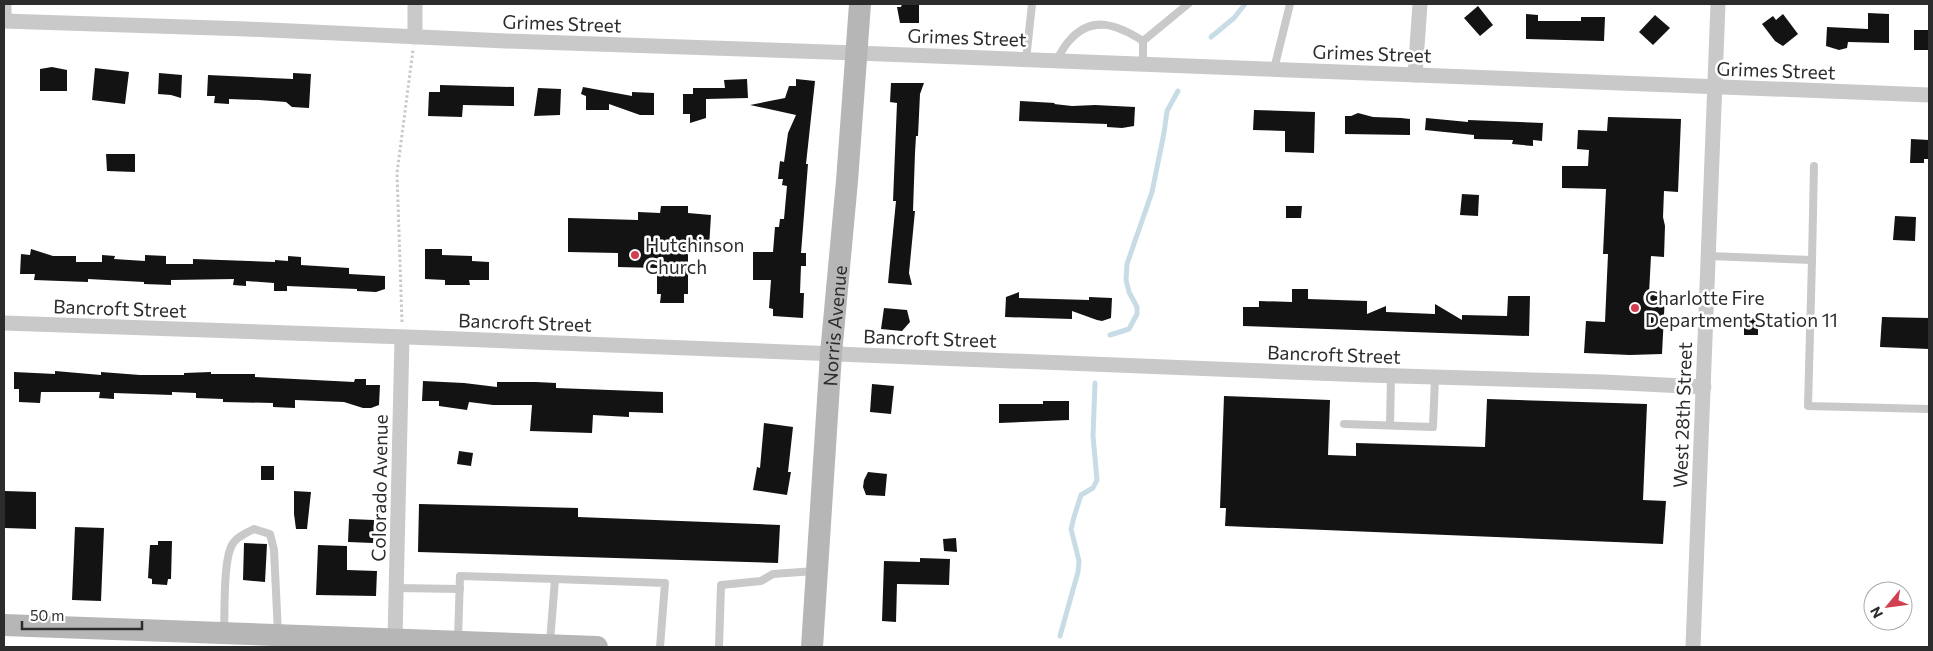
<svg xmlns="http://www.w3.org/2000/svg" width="1933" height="651" viewBox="0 0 1933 651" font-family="Commissioner,sans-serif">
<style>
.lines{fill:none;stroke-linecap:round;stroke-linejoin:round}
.stream{stroke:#c8dce6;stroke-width:5}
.building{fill:#131313}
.path{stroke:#c9c9c9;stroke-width:3;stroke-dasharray:2.5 2.5;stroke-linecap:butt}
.lane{stroke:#c9c9c9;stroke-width:8}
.street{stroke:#c9c9c9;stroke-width:15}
.secondary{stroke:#b6b6b6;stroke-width:22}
.poi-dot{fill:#d13f50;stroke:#fff;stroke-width:2}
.labels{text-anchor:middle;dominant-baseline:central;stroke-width:5;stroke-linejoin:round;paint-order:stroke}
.street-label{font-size:19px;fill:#2c2c2c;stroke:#fff}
.poi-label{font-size:19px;fill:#2c2c2c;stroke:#fff;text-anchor:start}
</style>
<rect width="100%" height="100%" fill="#fff"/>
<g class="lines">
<!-- stream -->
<g class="stream">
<path d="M1211 37 1234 18 1245 4"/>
<path d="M1110 335 1129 329 1137 314V307L1129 292 1126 280 1127 264 1152 192 1164 133 1167 111 1178 91"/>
<path d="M1060 636 1078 572 1079 561 1071 529 1074 517 1081 495 1093 488 1097 480 1093 436 1095 383"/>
</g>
</g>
<!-- building -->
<g class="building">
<path d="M902 4H919V23H900L897 7H901Z"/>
<path d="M1478 6 1493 25 1480 36 1464 18Z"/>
<path d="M1868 13 1889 14V43L1848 42 1847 48 1839 50 1826 46 1827 27 1868 29Z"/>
<path d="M1526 14 1538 15V21H1581V17H1605L1604 41 1526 39Z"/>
<path d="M1783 14 1798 34 1783 46 1775 41 1762 24 1773 16 1776 20Z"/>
<path d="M1655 15 1670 28 1653 45 1639 32Z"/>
<rect x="1914" y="30" width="15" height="20"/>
<path d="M52 67 67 70V91H40V69Z"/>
<path d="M95 68 129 72 125 104 92 100Z"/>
<path d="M159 73 182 75 181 98 171 95 158 94Z"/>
<path d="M293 73 311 74 309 108 292 107 286 102 259 100 229 99V104L214 103 215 96H207L208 75 293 79Z"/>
<path d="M747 79 748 98 706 99V118L690 123V114H683V94H693V88H725L724 80Z"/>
<path d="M796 79 815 81 806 164H808L801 253H806V266H801L800 293H804L803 318 773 316V309L769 308 771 280H753V252H773L775 227H779L780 219H784L787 186 782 185 783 179H778L780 161 784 162 788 133 796 115 750 105 785 98 789 86H796Z"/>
<path d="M891 83H924L920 94 918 136H916L915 153 913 211H915L909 273 912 285 888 283 896 201H893L897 103 890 102Z"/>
<path d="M440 85 514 87V106L463 105 462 117 428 116 429 92H440Z"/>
<path d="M583 87 632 96V92L654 93V115H640L609 104V110H586V96L581 94Z"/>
<path d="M538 88 561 89 560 115 534 116Z"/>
<path d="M1020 101 1055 103 1054 104 1072 106 1095 105 1135 107 1134 126 1122 128 1107 127V124L1019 121Z"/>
<path d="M1254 110 1315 112 1314 153 1285 152V131L1253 130Z"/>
<path d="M1358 113 1373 117 1401 118 1410 119V135L1345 134V116H1351Z"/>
<path d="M1608 117 1681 119 1678 192 1664 191 1663 217 1665 226 1664 257 1651 256 1649 294 1665 295 1662 354 1630 355 1584 353 1586 321 1605 322 1608 254H1603L1606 189 1562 188V166H1588L1589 150 1577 149 1578 130 1607 131Z"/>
<path d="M1426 118 1468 122V120L1543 123 1542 141 1533 140V146L1512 144 1513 140 1474 139V135L1425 130Z"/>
<path d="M1911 139 1929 140V159H1924V163H1910Z"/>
<path d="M106 154H135V172L107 171Z"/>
<path d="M1462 194 1479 195 1478 216 1460 215Z"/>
<path d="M661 206H688V213L711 215 709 248 688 247V294H684V303H660L661 294H657V268L618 267V253L568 252V218L638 220V212L660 213Z"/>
<path d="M1286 206H1302L1301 218H1286Z"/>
<path d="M1895 216 1916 217 1915 241 1893 240Z"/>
<path d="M31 249 53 256H76V262H102V255L115 256 114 259 145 261V255L166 256V264H193V259L275 262V260L288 261V256L301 257V265L349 268V274L385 276V289L376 292 357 291V289L287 286V291H274V283L246 281V286L233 285 234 279 171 280V285L144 284V282L88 279V282L34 280 35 274H20L21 254 30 255Z"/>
<path d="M425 249H442V255L472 256V261L489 262V280H469L470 285H445V280L425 279Z"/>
<path d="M1292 289H1308V299L1367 301V314L1386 306V312L1435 314V304L1462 320V315L1507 316 1508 296H1530L1529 336 1243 326V307H1259V301L1292 302Z"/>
<path d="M1019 292V298L1089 300V297L1112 298 1111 318 1102 321 1097 320 1072 311V319L1005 317 1006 297Z"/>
<path d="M884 308 907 310 910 322 902 331 881 329Z"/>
<path d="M1882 317 1929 318V349L1880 347Z"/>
<rect x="1744" y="318" width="14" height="17"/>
<path d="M55 371 101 375V372L140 375H184V373L211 372V374H255V377L354 382 355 379H366V385H380L379 405 371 408H363L344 402 295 400V408L273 407V403L223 402V399L196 398V393L172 392V395L114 393V399L99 398 100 392H41L40 403 19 402V389H14V372L55 374Z"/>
<path d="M423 381 464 383 497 387V382H536L556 383V388L663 392V413L629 412V417L593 415 592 433 530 431 532 405H493L469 402 467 410 439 406V401H422Z"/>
<path d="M872 384 894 386 891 414 870 412Z"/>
<path d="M1224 396 1330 400 1328 455 1356 456V443L1485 447 1487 399 1647 404 1643 500 1666 501 1663 544 1225 526 1226 508H1220Z"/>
<path d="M1043 401H1069V420L999 423V404H1043Z"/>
<path d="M764 423 793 427 788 472H791L787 495 753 490 757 467 760 468Z"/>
<path d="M459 451 473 453 471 466 457 464Z"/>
<rect x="261" y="466" width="13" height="14"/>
<path d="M868 472 887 474 885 496 866 495 863 487 864 480Z"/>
<path d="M5 491 36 492V529L5 528Z"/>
<path d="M294 491 311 492 307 529H296L294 514Z"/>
<path d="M419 504 578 508V517L780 525 778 563 418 552Z"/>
<path d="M349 519 374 520 373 543 348 542Z"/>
<path d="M75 527 104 528 101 601 72 600Z"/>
<path d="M956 538 957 552 944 551 943 539Z"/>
<path d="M158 541H172L171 579H168L167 585 152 584V579L148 578 150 545H158Z"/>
<path d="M244 543 267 544 265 582 243 580Z"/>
<path d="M318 545 347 546V570L377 571 376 596 316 595Z"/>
<path d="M920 558 950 559 949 585 897 584 896 622 882 621 884 561 920 562Z"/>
</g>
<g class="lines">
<!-- path -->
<path class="path" d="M402 322 397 173 413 50"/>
<!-- lane -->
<g class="lane">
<path d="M1143 41 1188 4"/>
<path d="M1026 60 1032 4"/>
<path d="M1056 61C1060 55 1064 46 1069 41 1092 14 1118 25 1143 41V64"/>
<path d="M1274 69 1290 4"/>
<path d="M1709 256 1812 260 1808 406 1929 409"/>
<path d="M1812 260 1814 166"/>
<path d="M1344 424 1433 427 1435 378"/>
<path d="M1390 425 1391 376"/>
<path d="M397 588 460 589"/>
<path d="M224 632C225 612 223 561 232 545 236 537 246 533 254 529L270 534 274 550 278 633"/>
<path d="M458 639 460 576 555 579"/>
<path d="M550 642 555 579 665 583 660 647"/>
<path d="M719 647 721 585 761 581 773 574 815 571"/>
</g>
<!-- street -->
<g class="street">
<path d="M4 15V4"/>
<path d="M4 21 247 29 506 41 856 53 1929 95"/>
<path d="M415 37V4"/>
<path d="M1415 75 1420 4"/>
<path d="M4 323 435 338 1367 375 1604 382 1704 387"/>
<path d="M395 639 402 338"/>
<path d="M1693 647 1718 4"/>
</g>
<!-- secondary -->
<g class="secondary">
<path d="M4 625 597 647"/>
<path id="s1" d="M812 647 831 354 847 181 860 4"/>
</g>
</g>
<!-- markers -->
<g class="poi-dot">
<circle cx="635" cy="255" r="5"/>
<circle cx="1635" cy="308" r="5"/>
</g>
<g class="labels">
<!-- street labels -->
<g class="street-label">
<text transform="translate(562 23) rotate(2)">Grimes Street</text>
<text transform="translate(967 37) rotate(2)">Grimes Street</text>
<text transform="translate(1372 53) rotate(2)">Grimes Street</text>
<text transform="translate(1776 70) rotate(2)">Grimes Street</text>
<text transform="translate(120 308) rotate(2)">Bancroft Street</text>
<text transform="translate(525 322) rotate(2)">Bancroft Street</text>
<text stroke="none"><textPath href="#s1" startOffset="322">Norris Avenue</textPath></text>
<text transform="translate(930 338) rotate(2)">Bancroft Street</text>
<text transform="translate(1334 354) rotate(2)">Bancroft Street</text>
<text transform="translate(1682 415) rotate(-88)">West 28th Street</text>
<text transform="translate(379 488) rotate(-89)">Colorado Avenue</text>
</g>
<!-- poi labels -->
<g class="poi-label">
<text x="645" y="244">Hutchinson<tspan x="645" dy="22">Church</tspan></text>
<text x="1645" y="297">Charlotte Fire<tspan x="1645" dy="22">Department Station 11</tspan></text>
</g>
</g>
<!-- border -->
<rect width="1933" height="651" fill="none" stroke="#2c2c2c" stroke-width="10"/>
<!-- north arrow -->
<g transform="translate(1888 606) rotate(241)"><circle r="24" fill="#ffffff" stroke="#ababab"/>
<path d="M0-4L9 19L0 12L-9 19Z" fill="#d13f50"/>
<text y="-8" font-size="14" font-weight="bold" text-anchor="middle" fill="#2c2c2c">N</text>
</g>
<!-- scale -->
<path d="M22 621v8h120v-8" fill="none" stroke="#2c2c2c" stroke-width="2.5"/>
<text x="30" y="621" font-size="15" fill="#2c2c2c" stroke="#ffffff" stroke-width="4" paint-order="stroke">50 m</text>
</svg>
